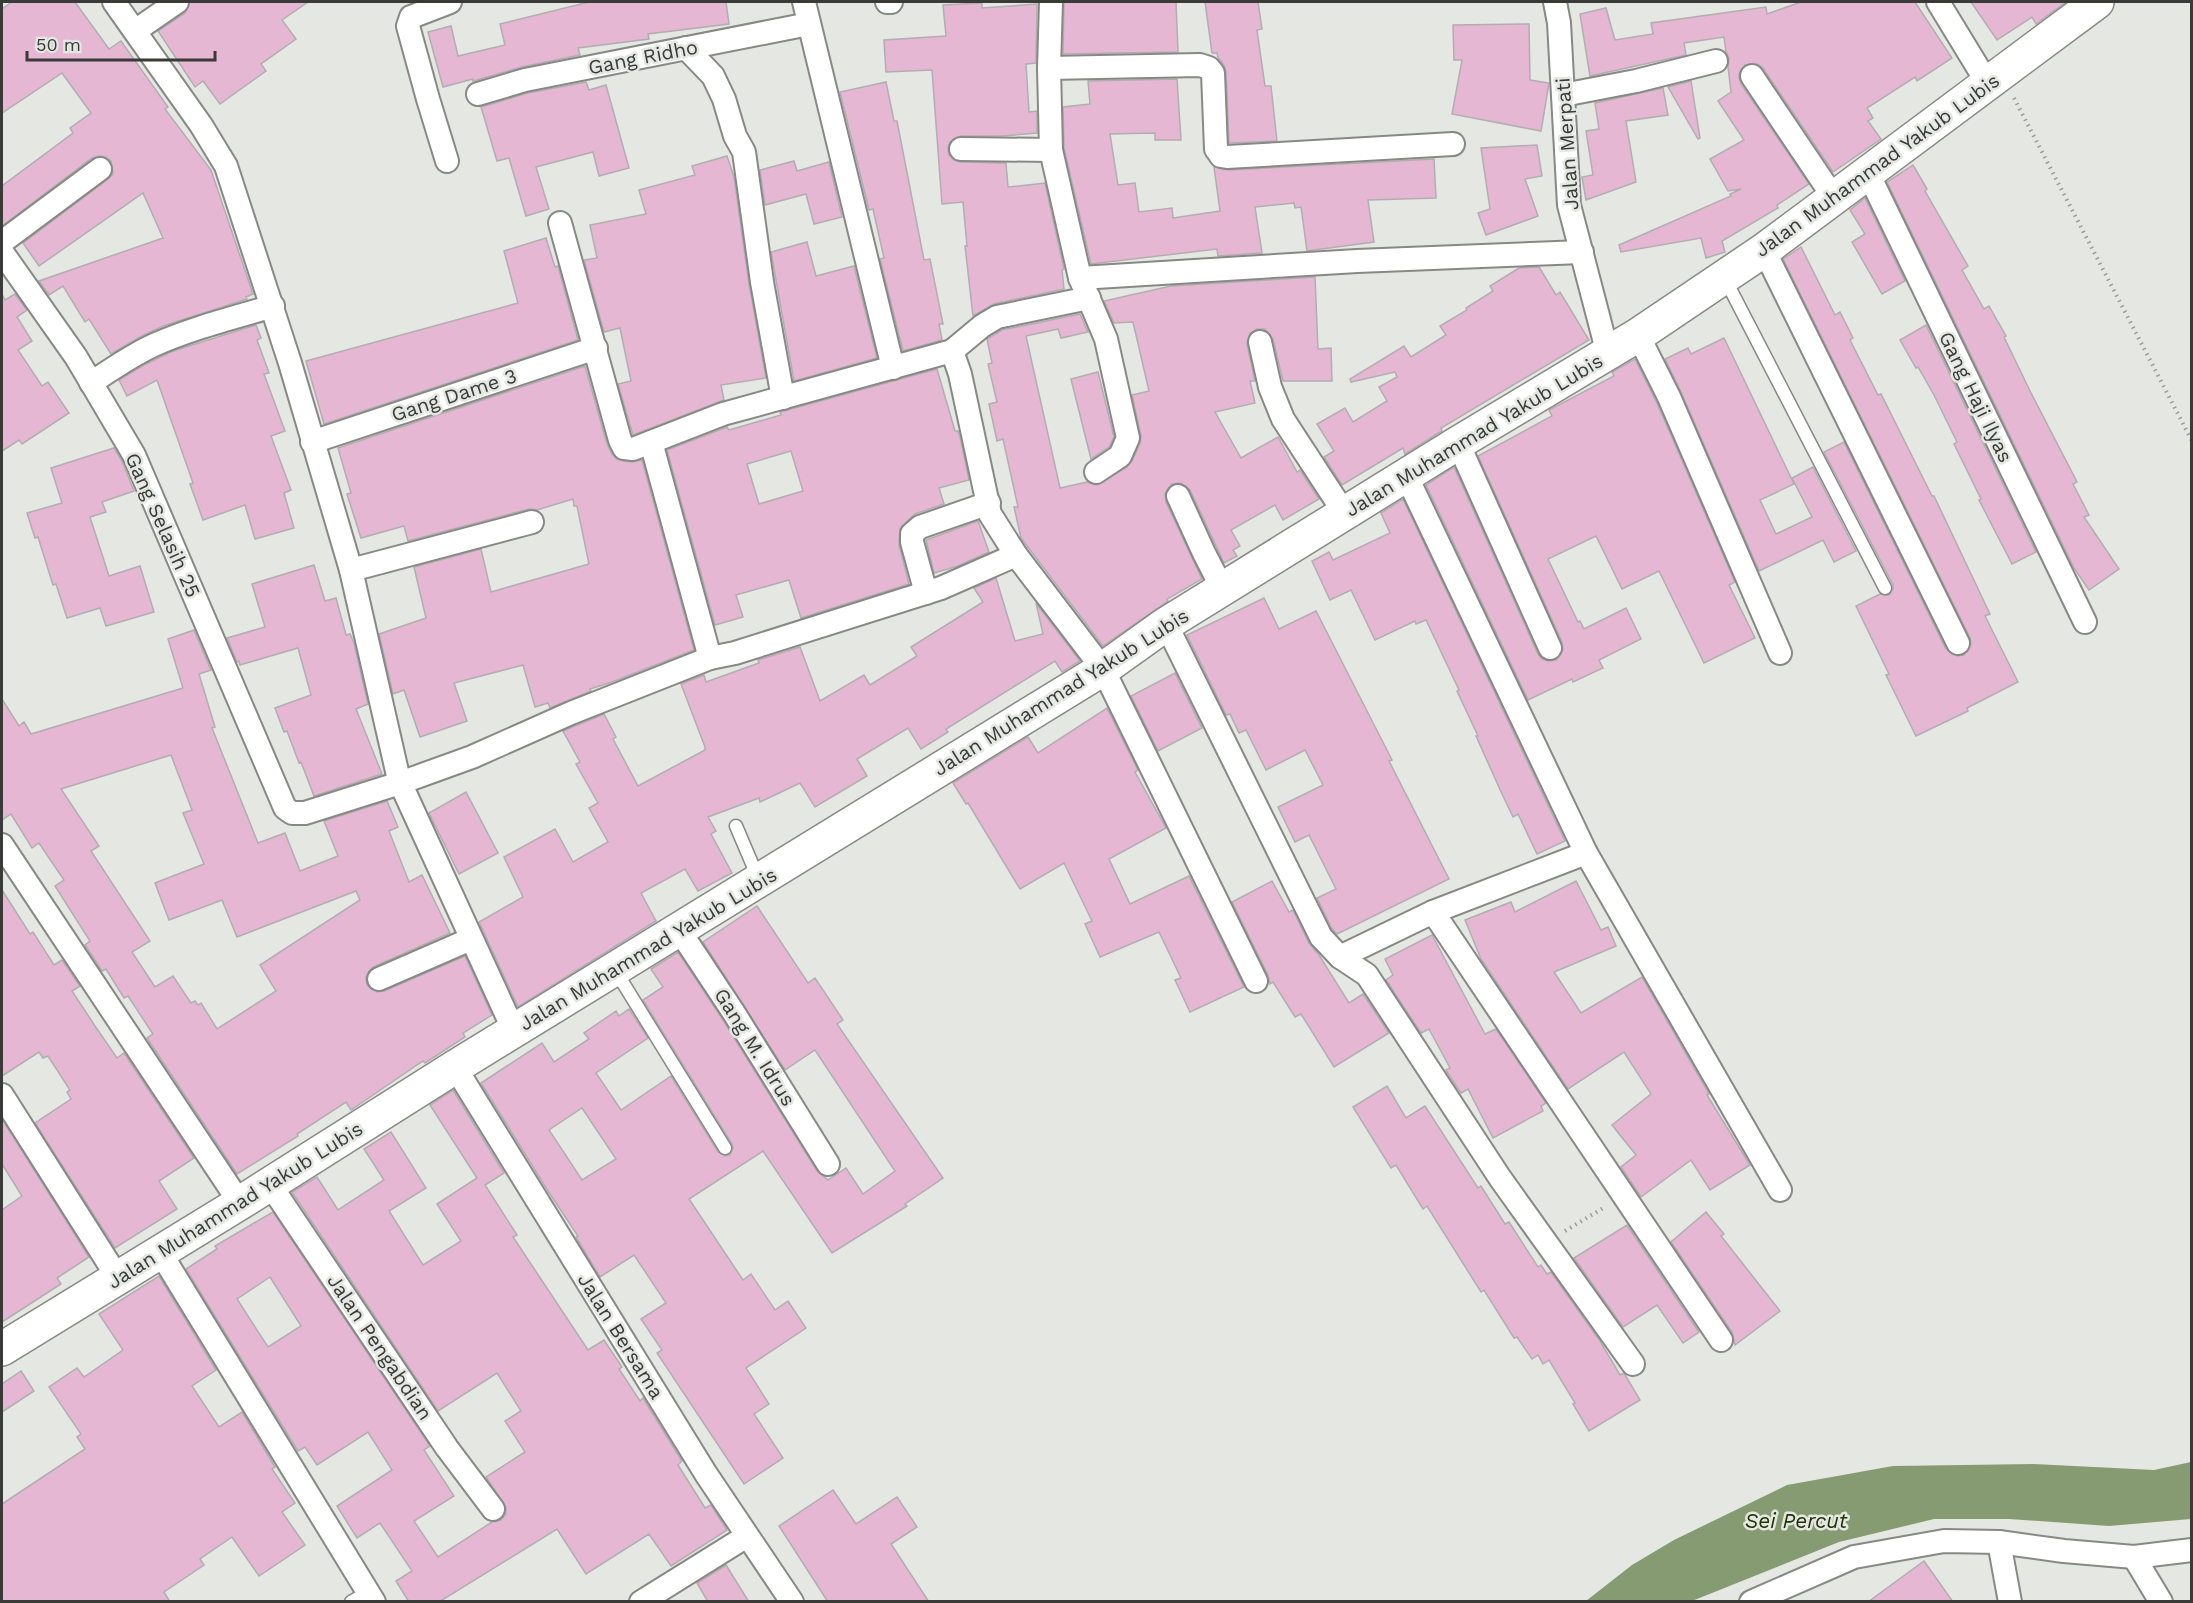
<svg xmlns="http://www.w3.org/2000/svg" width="2193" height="1603" viewBox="0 0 2193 1603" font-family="'Work Sans',sans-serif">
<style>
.water{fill:#869b71}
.building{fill:#e5b7d3;stroke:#b2adb0;stroke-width:1.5;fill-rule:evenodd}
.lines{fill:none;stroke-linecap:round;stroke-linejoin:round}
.service-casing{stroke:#878985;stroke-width:15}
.minor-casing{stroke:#878985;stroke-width:26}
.secondary-casing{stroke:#878985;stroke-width:36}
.path{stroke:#9b9d99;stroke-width:4;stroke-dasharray:1.5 4.5;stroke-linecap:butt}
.service{stroke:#fff;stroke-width:12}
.minor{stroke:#fff;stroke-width:22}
.secondary{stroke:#fff;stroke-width:33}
.labels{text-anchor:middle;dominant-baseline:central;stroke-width:5;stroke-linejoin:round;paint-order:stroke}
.street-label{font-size:20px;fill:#3a3b39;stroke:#e5e7e2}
.water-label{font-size:21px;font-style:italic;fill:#203404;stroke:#e5e7e2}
</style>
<rect width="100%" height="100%" fill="#e5e7e2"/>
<!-- water -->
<path class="water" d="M2191 1462V1519L2109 1526 2009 1519H1934L1839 1542 1692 1601H1586L1632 1565 1674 1540 1787 1485 1893 1466 2034 1464 2154 1470Z"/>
<!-- building -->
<g class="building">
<path d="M12 2H75L109 49 121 41 168 107 165 109 211 170 253 294 246 297 247 299 163 326 140 337 111 354 89 319 85 322 63 286 49 295 39 281 163 238 143 193 39 266 23 243 108 179 113 174 111 161 106 157 99 156 92 158 2 226V186L73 133 70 128 91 113 62 73 2 113V9Z"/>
<path d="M190 2H308L282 20 296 39 261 64 266 71 220 104 203 81 195 87 158 31 185 13Z"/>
<path d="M589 2H726L729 24 648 34 649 39 578 48 580 55 522 67 473 81V79L443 87 428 32 451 26 458 56 505 45 500 24Z"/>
<path d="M1064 2H1176L1178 52 1063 54Z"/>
<path d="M1205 2H1258L1262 29 1257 30 1265 86H1271L1277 141 1229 143 1226 72 1224 65 1218 58 1217 53H1212Z"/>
<path d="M1801 2H1915L1952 58 1917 81 1915 77 1867 108 1873 118 1868 121 1881 139 1833 172 1763 68 1757 64 1745 65 1740 71 1739 77 1741 84 1809 184 1777 205 1778 208 1722 241 1725 252 1706 258 1701 238 1621 252 1619 245 1731 196 1730 194 1741 189 1728 191 1710 159 1744 140 1718 101 1731 92 1728 67 1729 58 1726 52 1724 37 1684 43 1686 55 1590 76 1580 14 1606 8 1615 40 1653 34 1651 23 1766 7 1767 14Z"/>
<path d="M1971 2H2066L2036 24 2032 17 1997 40Z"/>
<path d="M982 3V8L1037 4 1036 63 1026 64 1029 112 1037 111V133L1003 136H961L950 142 948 148 949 155 954 160 960 162 1006 163 1008 187 1045 183 1064 269 1062 270 1064 289 994 304 973 316 965 246H967L963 202 942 204 932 70 886 72 884 40 946 36 943 5Z"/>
<path d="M1529 24 1530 80 1549 83 1541 131 1452 114 1462 60H1454L1453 25Z"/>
<path d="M1177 79 1181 140H1155V133L1110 134 1118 185 1135 183 1139 212 1172 208 1173 218 1220 211 1214 167 1228 170 1434 159 1436 198 1368 200 1374 242 1307 251 1301 207 1295 208 1294 203 1255 207 1262 253 1218 256 1217 249 1091 264 1064 148 1063 107 1090 104 1088 81Z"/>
<path d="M1691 81 1700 138 1698 139 1668 87Z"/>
<path d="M586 82 589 90 606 85 629 168 599 176 593 152 536 167 549 209 526 216 509 158 497 161 481 107 528 93Z"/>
<path d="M886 82 894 121H897L924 260 930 259 943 324H939L942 340 903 351 880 259 884 258 873 209 869 210 840 92Z"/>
<path d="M1663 88 1668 115 1626 121 1636 182 1586 200 1582 177 1593 175 1586 131 1599 129 1595 103Z"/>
<path d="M1537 145 1542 176 1525 179 1538 216 1486 235 1478 213 1490 209 1481 148Z"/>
<path d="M727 156 734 177 749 284 766 378 721 385 724 400 633 435 618 384 631 381 620 328 604 332 584 260 597 258 590 225 646 214 639 190 695 175 692 166Z"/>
<path d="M794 161 797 171 829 162 842 217 814 224 806 194 765 205 760 170Z"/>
<path d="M1913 165 1927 189 1925 191 1968 266 1962 270 1984 309 1989 306 2006 336 2004 337 2030 391 2077 482 2073 484 2089 515 2084 517 2119 569 2089 590 2074 568 1887 182Z"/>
<path d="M1865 198 1905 281 1882 294 1852 242 1865 234 1850 210Z"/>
<path d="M546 238 555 267 558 266 578 340 324 424 306 361 518 303 504 251Z"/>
<path d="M807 242 816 276 854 266 877 358 794 381 771 252Z"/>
<path d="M1801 247 1835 315 1840 312 1853 338 1850 340 1878 395 1881 394 1932 496H1934L1990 614 1985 616 2018 682 1967 708 1968 711 1916 736 1886 675 1889 674 1856 606 1880 594 1889 595 1893 589V585L1824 452 1844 442 1946 649 1957 656 1964 655 1971 644 1970 638 1783 259Z"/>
<path d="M1539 267 1556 295 1560 292 1589 340 1441 428 1442 431 1405 454 1403 448 1342 485 1324 457 1334 451 1317 424 1345 408 1353 422 1387 401 1379 387 1397 377 1395 372 1351 382 1350 379 1404 346 1411 357 1446 335 1440 326 1467 310 1466 308 1493 291 1490 286 1519 268Z"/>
<path d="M1315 277 1318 349 1331 348 1332 381H1283L1273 339 1265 329H1257L1250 333 1247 344 1255 381H1250L1255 403 1215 412 1241 458 1278 437 1297 472 1300 470 1319 499 1283 520 1275 505 1231 530 1240 546 1233 550 1237 556 1224 563 1190 490 1180 483 1172 484 1165 494 1166 502 1202 579 1167 599 1168 601 1103 646 1021 538 1014 507H1018L1003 439 997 441 989 404 997 402 988 364 992 363 987 339 1002 330 1080 314 1088 332 1061 338 1058 329 1026 336 1060 488 1087 482 1097 485 1127 467 1132 461 1140 443 1141 436 1132 395 1149 391 1133 322 1114 323 1104 301 1171 286Z"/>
<path d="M2 294 5 300 15 294 27 310 17 317 32 341 18 350 42 386 48 382 69 413 22 444 19 440 2 451Z"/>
<path d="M256 325 261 338 257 340 269 373 264 374 285 431 271 436 291 490 284 493 294 528 255 539 245 505 203 520 190 484 193 483 157 380 127 396 119 380 144 365 173 351Z"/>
<path d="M1926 325 2036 552 2012 564 1979 500 1981 499 1954 444 1957 442 1934 395 1918 367 1916 368 1900 340Z"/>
<path d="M1724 338 1794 484 1760 500 1776 534 1812 517 1792 478 1813 467 1856 551 1834 562 1823 540 1759 571 1681 392 1665 359 1688 348 1691 354Z"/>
<path d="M1635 359 1657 403 1735 582 1729 585 1755 638 1704 663 1659 571 1622 589 1596 536 1548 559 1578 622 1580 621 1584 629 1626 608 1641 639 1599 660 1603 668 1573 682 1572 679 1528 700 1426 485 1454 467 1538 654 1542 659 1548 661 1556 660 1563 650 1562 642 1478 456 1552 416 1549 410 1614 376 1612 372Z"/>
<path d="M585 366 607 444 612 454 617 459 623 461 632 462 642 460 694 650 612 682 590 689 591 691 550 708 548 703 535 707 523 665 454 683 467 721 420 737 404 690 393 694 379 634 426 618 414 567 481 549 491 592 589 564 577 506H574L573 499 537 510 529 509 408 541 404 526 361 538 347 494 351 493 338 448Z"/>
<path d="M937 369 955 431H958L961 441 969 480 939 488 944 504 915 514 900 528 899 545 909 584 801 618 789 580 736 595 743 617 715 625 667 450 727 427 729 430 781 415 780 412ZM791 451 803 491 759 504 747 464Z"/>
<path d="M1098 372 1114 437 1109 447 1091 459 1071 379Z"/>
<path d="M114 448 122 461 134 491 102 502 106 512 90 517 109 576 140 566 154 612 106 626 100 608 67 618 56 584 53 585 38 537 35 538 27 513 62 503 51 468Z"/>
<path d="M1403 499 1565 841 1537 854 1518 814 1513 817 1502 794 1476 736H1478L1457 691 1459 690 1426 620 1416 624 1415 621 1375 640 1351 590 1330 600 1312 561 1329 552 1333 560 1390 533 1381 513Z"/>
<path d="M978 521 989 552 958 566 934 573 926 540Z"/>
<path d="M314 565 325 601 336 598 346 635 350 634 354 643 368 704 356 709 382 774 314 796 301 762 299 763 287 731 284 732 275 708 311 695 298 648 240 665 239 661 237 662 227 638 265 627 252 584Z"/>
<path d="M996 578 1015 641 1043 634 1036 603 1080 661 1062 672 1055 661 946 729 948 732 921 749 908 728 857 759 867 776 815 807 800 783 760 802 759 798 708 817 716 831 711 834 732 873 698 891 685 869 641 893 656 921 518 1007 479 922 523 897 504 857 555 829 573 862 608 842 589 808 598 803 576 764 580 762 563 731 604 714 616 737 613 739 638 786 705 750V747L681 684 704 675 706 682 759 663 758 660 800 647 820 701 864 675 870 685 917 656 911 647 983 602 974 588Z"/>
<path d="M1264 598 1279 629 1316 611 1392 760 1389 761 1449 879 1337 934 1332 929 1317 898 1336 889 1309 835 1295 842 1278 807 1323 785 1305 750 1266 770 1246 730 1239 733 1230 714 1226 715 1187 635Z"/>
<path d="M194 630 211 670 199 674 215 727 212 728 258 843 285 833 300 871 338 856 324 821 387 801 398 827 389 831 409 882 422 875 450 933 373 967 366 977 367 985 377 992 384 991 465 956 492 1015 463 1033 465 1037 425 1063 423 1061 351 1110 346 1102 297 1134 298 1136 237 1174 147 1038 153 1034 128 996 124 998 106 969 102 971 85 945 90 941 55 886 64 880 39 843 32 848 11 814 2 820V699L19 726 24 722 31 734 183 688 168 639ZM171 755 192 810 183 813 204 864 155 883 169 920 222 900 237 937 356 891 360 900 260 965 276 991 217 1029 201 1003 198 1005 195 1001 191 1003 173 976 155 987 132 952 150 941 91 851 99 846 61 789Z"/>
<path d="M1175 673 1202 728 1158 751 1131 696Z"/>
<path d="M1107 708 1138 770 1135 772 1166 828 1109 859 1130 904 1189 876 1244 987 1190 1012 1175 980 1181 978 1159 932 1100 957 1085 924 1092 921 1064 863 1020 889 968 803 966 804 953 783 1028 737 1038 753Z"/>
<path d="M466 792 498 853 459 874 429 813Z"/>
<path d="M1272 881 1289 912 1293 910 1309 943 1319 955 1349 1003 1363 994 1389 1033 1334 1067 1301 1014 1295 1017 1273 982 1270 984 1268 975 1232 902Z"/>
<path d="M1576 881 1601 930 1608 927 1616 946 1554 972 1581 1013 1642 977 1709 1094 1707 1095 1750 1165 1710 1190 1691 1160 1641 1197 1621 1167 1636 1155 1612 1125 1651 1094 1624 1052 1568 1089 1481 959 1465 920 1511 902 1515 912Z"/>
<path d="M2 890 30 934 33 932 54 965 62 960 80 986 72 991 97 1029 117 1058 124 1053 194 1158 159 1181 177 1209 115 1248 35 1123 71 1099 67 1092 70 1090 48 1056 43 1058 39 1052 2 1076Z"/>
<path d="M757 906 808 983 815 978 843 1020 837 1024 943 1178 905 1204 907 1206 832 1253 763 1151 689 1199 743 1280 751 1274 775 1310 788 1301 806 1328 746 1368 769 1404 754 1414 783 1458 744 1484 657 1353 662 1350 641 1319 666 1303 634 1255 600 1277 576 1237 578 1236 548 1191 481 1083 542 1043 554 1062 589 1039 584 1033 616 1011 619 1016 629 1009 648 1038 596 1073 621 1110 671 1076 718 1152 725 1156 730 1155 733 1148 732 1144 643 1000 663 987 651 969 678 952 723 1020 817 1171 828 1180 846 1168 863 1194 895 1171 815 1050 785 1070 703 942ZM582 1108 616 1159 582 1180 549 1130Z"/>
<path d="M1432 935 1485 1034 1496 1029 1546 1103 1541 1106 1543 1111 1493 1138 1468 1089 1461 1093 1447 1072 1446 1070 1450 1068 1429 1029 1421 1033 1386 980 1393 975 1385 959Z"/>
<path d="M1387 1086 1406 1118 1425 1106 1478 1188 1481 1186 1505 1224 1509 1222 1538 1267 1541 1265 1547 1274 1551 1272 1600 1341 1620 1375 1624 1373 1640 1400 1589 1431 1573 1404 1575 1403 1549 1360 1543 1364 1538 1355 1532 1359 1517 1337 1514 1338 1484 1290 1481 1292 1427 1206 1423 1209 1396 1165 1391 1168 1353 1107Z"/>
<path d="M453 1090 504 1173 485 1185 517 1235 513 1237 588 1350 604 1340 622 1367 619 1369 640 1401 643 1398 682 1461 678 1465 705 1508 711 1505 727 1530 671 1566 649 1534 586 1574 557 1529 439 1602H409L396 1581 412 1571 380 1523 357 1538 337 1506 392 1470 368 1432 317 1465 305 1447 298 1451 186 1269 217 1249 215 1246 273 1212 430 1446 424 1450 454 1496 414 1521 438 1557 492 1522 501 1520 506 1514V1507L486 1477 525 1452 505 1421 521 1411 497 1373 438 1411 292 1192 317 1177 338 1210 384 1180 364 1149 391 1132 426 1188 389 1211 423 1265 461 1241 437 1204 477 1178 430 1105ZM270 1277 301 1326 268 1347 237 1299Z"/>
<path d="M2 1119 89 1257 57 1278 61 1284 2 1322V1210L22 1196 2 1164Z"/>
<path d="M1706 1212 1724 1234 1721 1236 1780 1311 1735 1345 1732 1332 1671 1242Z"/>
<path d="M1627 1225 1699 1332 1683 1343 1657 1305 1623 1327 1574 1258Z"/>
<path d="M159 1276 216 1370 192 1386 219 1427 242 1412 275 1467 272 1469 295 1503 282 1512 305 1545 259 1576 232 1537 200 1559 204 1565 164 1592 170 1602H2V1504L85 1449 77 1437 81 1434 49 1387 77 1368 84 1377 123 1350 99 1314Z"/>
<path d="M21 1371 34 1391 2 1412V1384Z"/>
<path d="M833 1490 856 1524 897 1497 917 1527 891 1544 929 1602H828L779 1526Z"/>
<path d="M1924 1561 1953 1602H1868Z"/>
<path d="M726 1565 749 1602H708L697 1583Z"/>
</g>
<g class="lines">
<!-- service casing -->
<g class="service-casing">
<g id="service">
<path d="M1724 277 1885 588"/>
<path d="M736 826 759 880"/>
<path d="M615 970 725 1148"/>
<path d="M351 1602 368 1592"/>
</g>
</g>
<!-- minor casing -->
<g class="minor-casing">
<g id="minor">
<path d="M114 2 201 125 226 166 290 363 351 570 399 780 514 1031"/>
<path d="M804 2 893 368"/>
<path d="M887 2H891"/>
<path d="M1051 2 1049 68 1051 150 1080 278 1106 339 1128 438 1120 456 1096 472"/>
<path d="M1555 2 1559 23 1569 205 1608 354"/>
<path d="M1938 2 1988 84"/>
<path d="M135 31 177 2"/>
<path d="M686 48 713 76 724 99 735 136 744 152 762 282 783 398"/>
<path d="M1049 68 1200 65 1209 68 1213 73 1216 149 1221 156 1227 157 1453 144"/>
<path d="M1752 76 1834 198"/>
<path d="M478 94 525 80 809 24"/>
<path d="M1563 95 1636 81 1716 61"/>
<path d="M961 149 1051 150"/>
<path d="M447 161 428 99 408 26 411 17 450 2"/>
<path d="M1868 173 2085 622"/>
<path d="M560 223 620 440 624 448 633 449 723 414 952 351 982 326 997 317 1089 298"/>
<path d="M2 242 100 169"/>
<path d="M1764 250 1958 643"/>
<path d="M2 252 76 357 134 455 285 808 292 813H305L400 783 472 757 571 713 710 658 735 653 941 588 1016 555"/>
<path d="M1080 278 1357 261 1582 252"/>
<path d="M1638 335 1669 397 1780 653"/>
<path d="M1260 342 1270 387 1283 419 1345 514"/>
<path d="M952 351 960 374 990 514 1016 555 1103 669 1256 981"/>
<path d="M91 383C112 369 132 355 154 345 192 328 233 318 273 306"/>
<path d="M312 442 596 348"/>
<path d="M651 442 710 658"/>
<path d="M1458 443 1550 648"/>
<path d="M1406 475 1586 853 1780 1190"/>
<path d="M1178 496 1204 553 1223 590"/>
<path d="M351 570 532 522"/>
<path d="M926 593 912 542V534L920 527 989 503"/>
<path d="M1166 624 1321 937 1340 957 1367 975 1500 1178 1633 1364"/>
<path d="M2 845 240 1203"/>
<path d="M1433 912 1721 1340"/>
<path d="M679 930 734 1013 828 1164"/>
<path d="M1340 957 1433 912 1586 853"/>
<path d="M379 979 471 939"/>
<path d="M455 1067 706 1474 792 1602"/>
<path d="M2 1095 118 1278"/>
<path d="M269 1183 447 1448 493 1509"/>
<path d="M160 1252 374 1602"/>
<path d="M1999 1542 2010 1602"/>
<path d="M2134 1557 2161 1602"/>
<path d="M641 1602 747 1536"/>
<path d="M1751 1602 1854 1557 1944 1541 1999 1542 2064 1551 2134 1557 2192 1550"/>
</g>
</g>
<!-- secondary casing -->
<g class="secondary-casing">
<path id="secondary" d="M2 1349 240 1203 455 1067 1103 669 1166 624 1458 443 1638 335 1764 250 2097 2"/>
</g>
<!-- path -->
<g class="path">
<path d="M2014 98 2192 441"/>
<path d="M1565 1231 1605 1207"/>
</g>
<!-- service -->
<use href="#service" class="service"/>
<!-- minor -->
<use href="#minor" class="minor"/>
<!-- secondary -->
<use href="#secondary" class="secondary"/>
</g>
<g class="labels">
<!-- street labels -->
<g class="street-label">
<text transform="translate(643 57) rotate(-11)">Gang Ridho</text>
<text transform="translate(1567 144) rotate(-94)">Jalan Merpati</text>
<text transform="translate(1877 165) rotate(-36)">Jalan Muhammad Yakub Lubis</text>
<text transform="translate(454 395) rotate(-18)">Gang Dame 3</text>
<text transform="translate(1976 397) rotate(64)">Gang Haji Ilyas</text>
<text transform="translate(1474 435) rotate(-31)">Jalan Muhammad Yakub Lubis</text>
<text transform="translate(163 525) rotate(66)">Gang Selasih 25</text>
<text transform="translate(1061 692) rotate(-32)">Jalan Muhammad Yakub Lubis</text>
<text transform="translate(648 949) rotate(-31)">Jalan Muhammad Yakub Lubis</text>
<text transform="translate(755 1047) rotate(58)">Gang M. Idrus</text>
<text transform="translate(235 1205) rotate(-32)">Jalan Muhammad Yakub Lubis</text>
<text transform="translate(621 1336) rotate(58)">Jalan Bersama</text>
<text transform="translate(380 1347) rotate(56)">Jalan Pengabdian</text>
</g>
<!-- water labels -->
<g class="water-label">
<text x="1796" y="1520">Sei Percut</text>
</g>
</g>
<!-- border -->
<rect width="2193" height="1603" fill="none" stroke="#3a3b39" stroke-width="6"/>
<!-- scale -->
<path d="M27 51v9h188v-9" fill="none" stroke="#3a3b39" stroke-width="3"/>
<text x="36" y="51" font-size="18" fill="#3a3b39" stroke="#e5e7e2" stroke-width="4.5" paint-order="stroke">50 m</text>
</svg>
